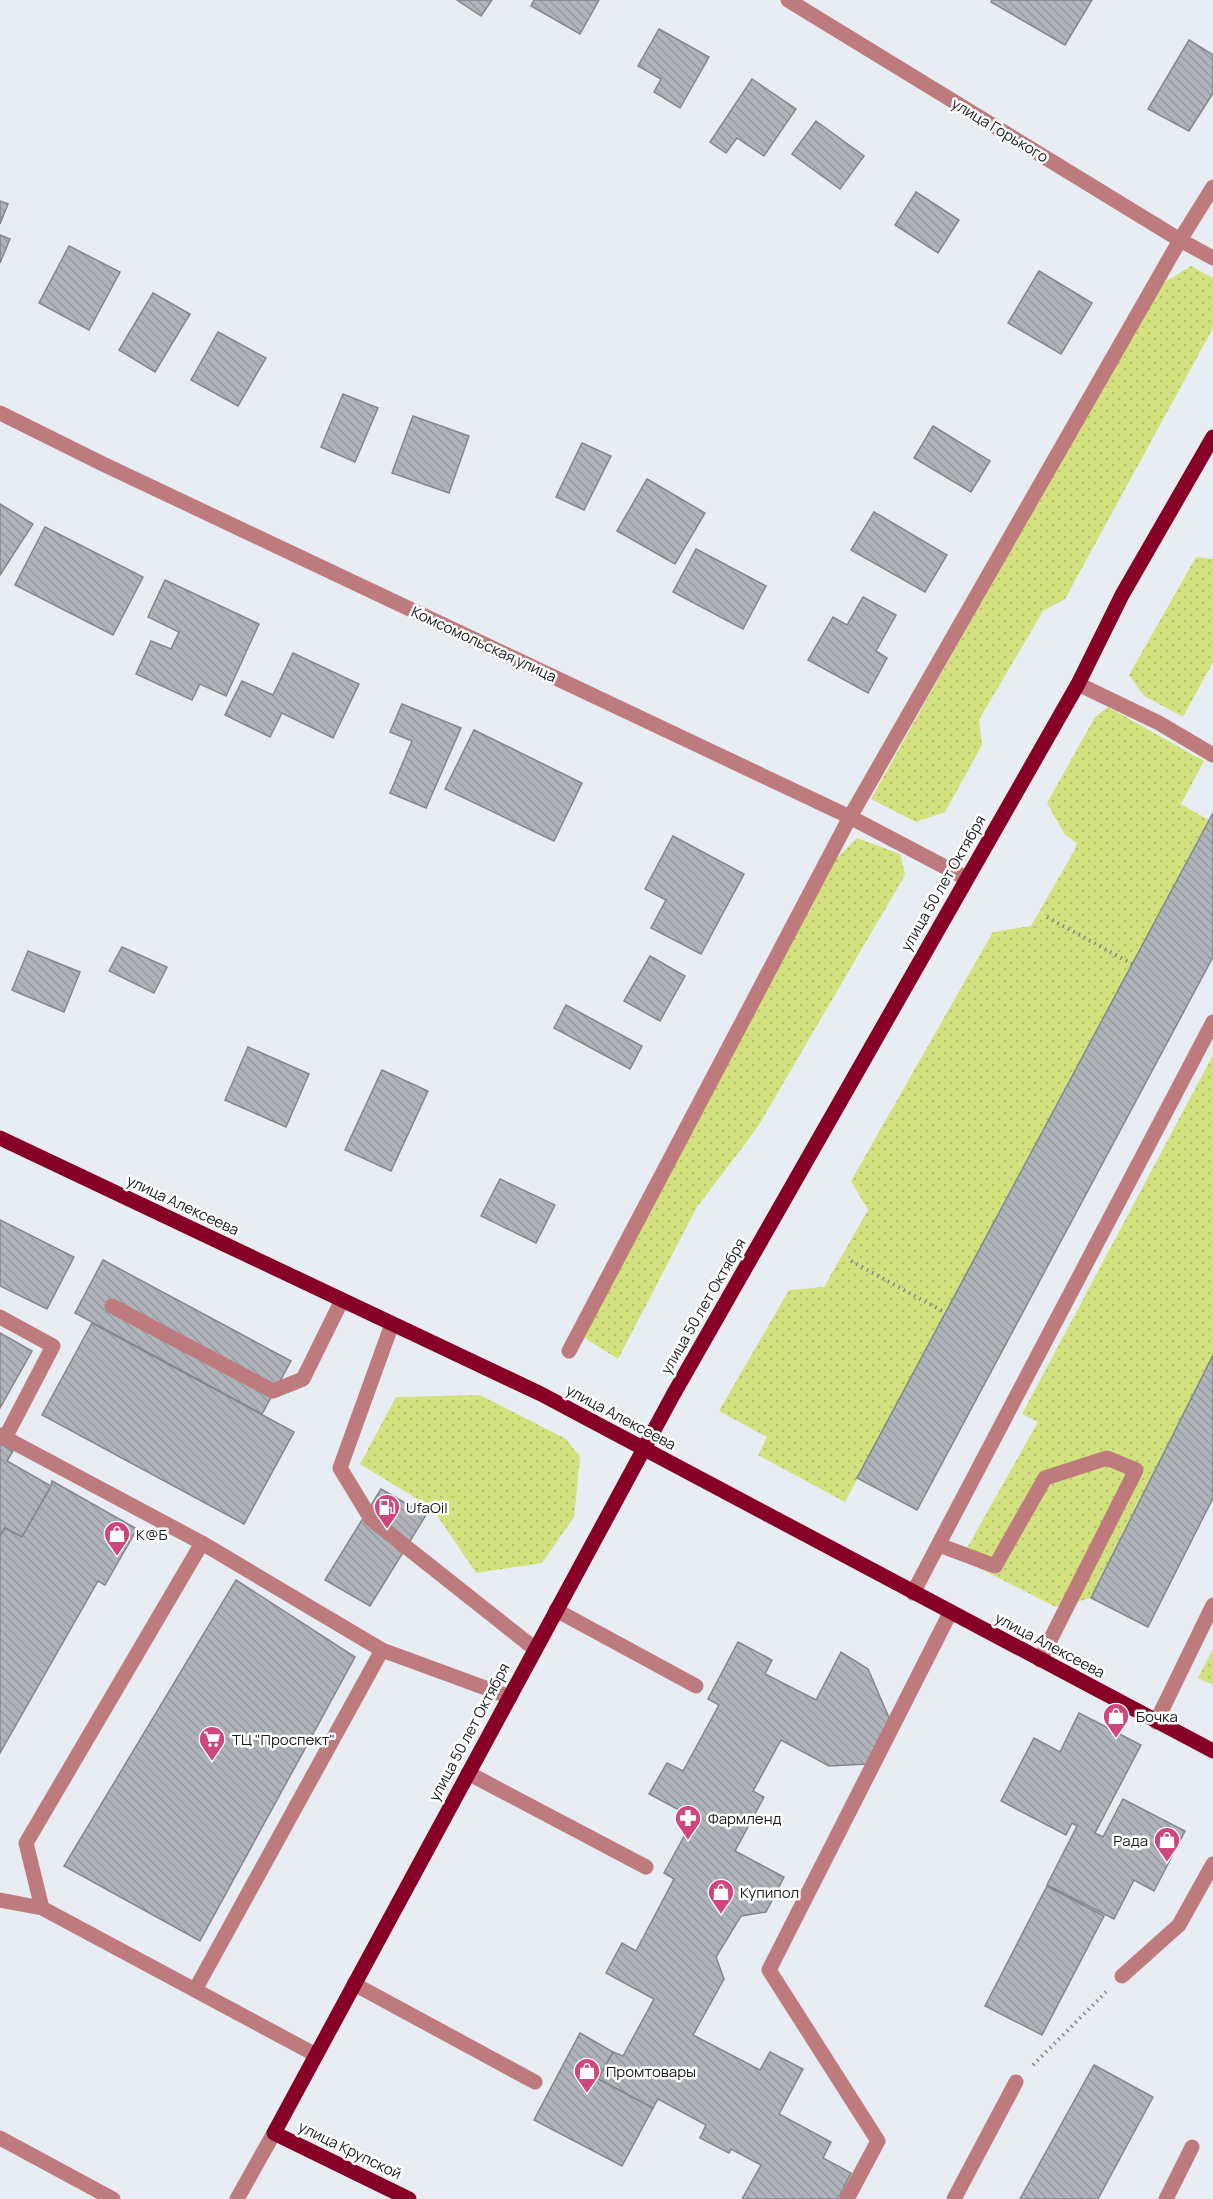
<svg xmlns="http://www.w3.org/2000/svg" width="1213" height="2199" viewBox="0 0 1213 2199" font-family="Manrope,sans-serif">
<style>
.grass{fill:url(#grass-dots)}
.building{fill:url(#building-back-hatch);stroke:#83878d;stroke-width:1.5}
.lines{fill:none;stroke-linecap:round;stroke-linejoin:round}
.path{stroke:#83868a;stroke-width:4;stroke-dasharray:1.5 4.5;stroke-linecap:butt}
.minor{stroke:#be7b7e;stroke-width:15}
.major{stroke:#870026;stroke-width:15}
.labels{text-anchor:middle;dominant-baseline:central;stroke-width:5;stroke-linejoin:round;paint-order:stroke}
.street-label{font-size:15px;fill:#181a1c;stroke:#fff}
.poi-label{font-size:15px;fill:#181a1c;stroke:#fff;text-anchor:start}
</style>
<defs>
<pattern id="grass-dots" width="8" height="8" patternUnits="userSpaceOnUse" patternTransform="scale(1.5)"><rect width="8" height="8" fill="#d3e27f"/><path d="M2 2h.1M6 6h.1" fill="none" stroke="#b4c16d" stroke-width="1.8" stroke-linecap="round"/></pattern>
<pattern id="building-back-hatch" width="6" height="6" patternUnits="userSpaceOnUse" patternTransform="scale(1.5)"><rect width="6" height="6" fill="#afb4bb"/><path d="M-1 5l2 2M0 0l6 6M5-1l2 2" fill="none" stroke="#969aa0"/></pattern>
</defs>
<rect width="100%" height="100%" fill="#e8edf3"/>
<!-- grass -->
<g class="grass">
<path d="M1191 266 1213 278V328L1065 599 1043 611 979 720 982 745 945 812 916 822 871 799 1158 286Z"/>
<path d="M1196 557 1213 559V662L1183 717 1144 696 1129 675Z"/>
<path d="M1108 707 1204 761 1181 804 1209 820 845 1502 758 1455 767 1437 719 1411 789 1290 824 1287 868 1210 851 1181 993 932 1031 926 1074 851 1077 843 1065 835 1047 803 1095 717Z"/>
<path d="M857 838 900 854 905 875 757 1128 697 1207 618 1359 583 1337 834 861Z"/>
<path d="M1213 1055V1355L1091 1598 1056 1607 965 1561 967 1548 1038 1422 1022 1414Z"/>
<path d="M480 1395 566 1439 580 1457 574 1517 542 1563 476 1573 432 1508 360 1464 396 1397Z"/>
<path d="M1213 1649V1685L1198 1678Z"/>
</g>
<!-- building -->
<g class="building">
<path d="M457 0H492L481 16Z"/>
<path d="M534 0H599L580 34 531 6Z"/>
<path d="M992 0H1092L1065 45 991 2Z"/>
<path d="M659 29 709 57 680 108 654 92 661 79 638 66Z"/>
<path d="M1189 40 1213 55V93L1189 131 1148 109Z"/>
<path d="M752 79 796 109 764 156 737 138 726 153 710 142Z"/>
<path d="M816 121 864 156 840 189 792 154Z"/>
<path d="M916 192 959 220 938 253 895 225Z"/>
<path d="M0 201 8 204 0 224Z"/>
<path d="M0 235 10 239 0 263Z"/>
<path d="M69 246 120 272 89 330 39 303Z"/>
<path d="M1039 271 1092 303 1061 354 1008 323Z"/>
<path d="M153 293 190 314 155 372 119 350Z"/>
<path d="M218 332 266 358 238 406 191 380Z"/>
<path d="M343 394 378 408 355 462 321 447Z"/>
<path d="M413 416 469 436 449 493 392 473Z"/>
<path d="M933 426 990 461 971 492 914 458Z"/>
<path d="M582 443 611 456 584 510 556 497Z"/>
<path d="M647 479 705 513 675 564 617 531Z"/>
<path d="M0 504 33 524 0 575Z"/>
<path d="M874 512 947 555 925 592 851 550Z"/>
<path d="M45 527 143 577 113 635 15 585Z"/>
<path d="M696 549 766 586 743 629 673 592Z"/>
<path d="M165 580 259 624 226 696 200 684 192 700 136 674 151 641 171 649 179 632 148 617Z"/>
<path d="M863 597 896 615 876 651 887 658 868 693 808 660 833 617 847 625Z"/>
<path d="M293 653 359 684 333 738 282 713 270 737 225 715 242 681 273 695Z"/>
<path d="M402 704 461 728 426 808 390 793 412 741 390 732Z"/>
<path d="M474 730 582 783 554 841 445 789Z"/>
<path d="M1213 813V957L917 1510 857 1478Z"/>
<path d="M673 836 744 874 701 954 651 928 666 900 645 889Z"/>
<path d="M122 947 167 967 154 993 109 971Z"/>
<path d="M28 951 80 972 64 1012 12 990Z"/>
<path d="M650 956 685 976 660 1021 624 1001Z"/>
<path d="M566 1005 642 1046 630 1069 554 1028Z"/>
<path d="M248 1047 309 1074 286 1127 225 1100Z"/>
<path d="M382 1070 428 1091 391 1171 345 1150Z"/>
<path d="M500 1179 555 1205 536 1243 481 1216Z"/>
<path d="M0 1220 74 1257 47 1309 0 1286Z"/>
<path d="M103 1260 291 1361 262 1414 75 1313Z"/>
<path d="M92 1323 294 1432 244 1524 42 1415Z"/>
<path d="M0 1333 32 1351 0 1408Z"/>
<path d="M1213 1355V1498L1148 1627 1091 1598Z"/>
<path d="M0 1444 13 1451 7 1461 51 1486 22 1537 5 1528 0 1536Z"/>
<path d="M52 1481 137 1529 105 1585 98 1581 0 1753V1536L5 1528 22 1537 51 1486Z"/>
<path d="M381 1489 426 1515 370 1606 325 1580Z"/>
<path d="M236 1580 355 1657 200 1941 64 1866Z"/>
<path d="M738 1642 772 1660 765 1674 816 1700 841 1652 868 1669 890 1720 867 1764 829 1766 781 1740 753 1791 764 1797 735 1851 784 1877 766 1912 741 1916 716 1957 724 1979 693 2035 760 2070 770 2052 803 2069 779 2114 831 2142 823 2158 851 2173 838 2199H742L761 2165 731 2149 729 2153 700 2138 706 2125 658 2099 653 2108 598 2079 613 2052 623 2056 654 1999 606 1973 622 1943 636 1951 674 1879 664 1873 694 1818 649 1794 667 1763 683 1771 719 1705 708 1699Z"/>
<path d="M1079 1713 1141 1745 1095 1833 1103 1837 1123 1799 1185 1831 1154 1891 1134 1880 1114 1919 1047 1885 1077 1826 1072 1823 1066 1835 1001 1801 1034 1738 1060 1752Z"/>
<path d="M1047 1886 1104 1916 1042 2035 985 2006Z"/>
<path d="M580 2033 613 2052 598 2079 653 2108 622 2166 534 2120Z"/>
<path d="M1094 2065 1153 2097 1098 2199H1020Z"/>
</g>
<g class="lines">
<!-- path -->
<g class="path">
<path d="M1047 917 1132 964"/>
<path d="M851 1261 946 1313"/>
<path d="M1033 2065 1106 1992"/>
</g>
<!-- minor -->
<g class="minor">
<path d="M788 0 1180 240 1213 258"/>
<path d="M0 413 105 465 850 817 966 878"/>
<path d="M1078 684 1159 723 1213 755"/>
<path d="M112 1306 273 1391 303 1379 342 1300"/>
<path d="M0 1317 53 1346 5 1438"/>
<path d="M392 1324 340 1468 371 1519 535 1649"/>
<path d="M569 1351 850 817 1180 240 1213 187"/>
<path d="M0 1435 202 1543 26 1843 42 1908 316 2055"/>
<path d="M202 1543 382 1650 510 1697"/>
<path d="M939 1545 995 1566 1045 1478 1107 1458 1136 1470 1040 1660"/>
<path d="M913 1593 1213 1022"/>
<path d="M556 1610 696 1686"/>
<path d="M1156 1722 1213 1605"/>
<path d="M468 1773 646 1867"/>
<path d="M0 1900 42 1908"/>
<path d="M1122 1976 1179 1925 1213 1864"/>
<path d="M354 1984 535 2082"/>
<path d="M195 1990 382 1650"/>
<path d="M0 2138 113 2199"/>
<path d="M237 2199 274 2133"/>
<path d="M847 2199 878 2141 769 1970 950 1613"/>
<path d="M954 2199 1016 2082"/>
<path d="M1166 2199 1192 2147"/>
</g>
<!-- major -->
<g class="major">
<path d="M0 1138 541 1394 1213 1751"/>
<path d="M409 2199 274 2133 673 1395 1078 684 1122 595 1213 437"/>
</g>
</g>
<!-- icons -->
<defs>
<g id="fuel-pin" transform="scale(1.35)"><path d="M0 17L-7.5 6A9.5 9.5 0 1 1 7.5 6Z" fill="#cf457d" stroke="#fff"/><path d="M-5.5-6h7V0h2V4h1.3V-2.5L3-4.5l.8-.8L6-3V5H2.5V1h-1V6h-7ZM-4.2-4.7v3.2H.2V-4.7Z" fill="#fff"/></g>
<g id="shop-pin" transform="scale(1.35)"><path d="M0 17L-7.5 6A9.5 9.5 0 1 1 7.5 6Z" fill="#cf457d" stroke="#fff"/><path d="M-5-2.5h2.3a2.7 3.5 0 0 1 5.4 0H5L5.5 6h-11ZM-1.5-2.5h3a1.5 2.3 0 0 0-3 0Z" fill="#fff"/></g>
<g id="supermarket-pin" transform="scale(1.35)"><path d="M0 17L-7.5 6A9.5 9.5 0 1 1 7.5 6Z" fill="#cf457d" stroke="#fff"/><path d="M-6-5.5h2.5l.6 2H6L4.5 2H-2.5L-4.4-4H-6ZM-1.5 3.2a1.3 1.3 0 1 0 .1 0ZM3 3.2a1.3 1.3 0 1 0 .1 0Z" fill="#fff"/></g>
<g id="pharmacy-pin" transform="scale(1.35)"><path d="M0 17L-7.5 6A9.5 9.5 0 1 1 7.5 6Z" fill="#cf457d" stroke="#fff"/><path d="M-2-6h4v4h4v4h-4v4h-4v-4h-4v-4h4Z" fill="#fff"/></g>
</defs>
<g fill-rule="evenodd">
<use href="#fuel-pin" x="387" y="1507"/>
<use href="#shop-pin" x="117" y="1534"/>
<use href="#shop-pin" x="1116" y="1716"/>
<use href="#supermarket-pin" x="212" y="1739"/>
<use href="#pharmacy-pin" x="688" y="1818"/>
<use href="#shop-pin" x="1167" y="1840"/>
<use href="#shop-pin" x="721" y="1892"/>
<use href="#shop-pin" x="587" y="2071"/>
</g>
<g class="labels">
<!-- street labels -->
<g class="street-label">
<text transform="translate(1000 130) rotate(31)">улица Горького</text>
<text transform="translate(484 644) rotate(25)">Комсомольская улица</text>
<text transform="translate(943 883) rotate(-60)">улица 50 лет Октября</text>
<text transform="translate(183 1205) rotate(25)">улица Алексеева</text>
<text transform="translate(703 1306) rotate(-60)">улица 50 лет Октября</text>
<text transform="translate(621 1417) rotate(28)">улица Алексеева</text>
<text transform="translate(1050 1645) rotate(28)">улица Алексеева</text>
<text transform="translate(469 1732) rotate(-62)">улица 50 лет Октября</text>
<text transform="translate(350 2150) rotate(26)">улица Крупской</text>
</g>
<!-- poi labels -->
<g class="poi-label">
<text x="406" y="1507">UfaOil</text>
<text x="136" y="1534">К@Б</text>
<text x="1136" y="1716">Бочка</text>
<text x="232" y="1739">ТЦ "Проспект"</text>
<text x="708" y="1818">Фармленд</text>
<text x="1148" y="1840" text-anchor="end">Рада</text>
<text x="740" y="1892">Купипол</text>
<text x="606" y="2071">Промтовары</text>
</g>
</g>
</svg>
